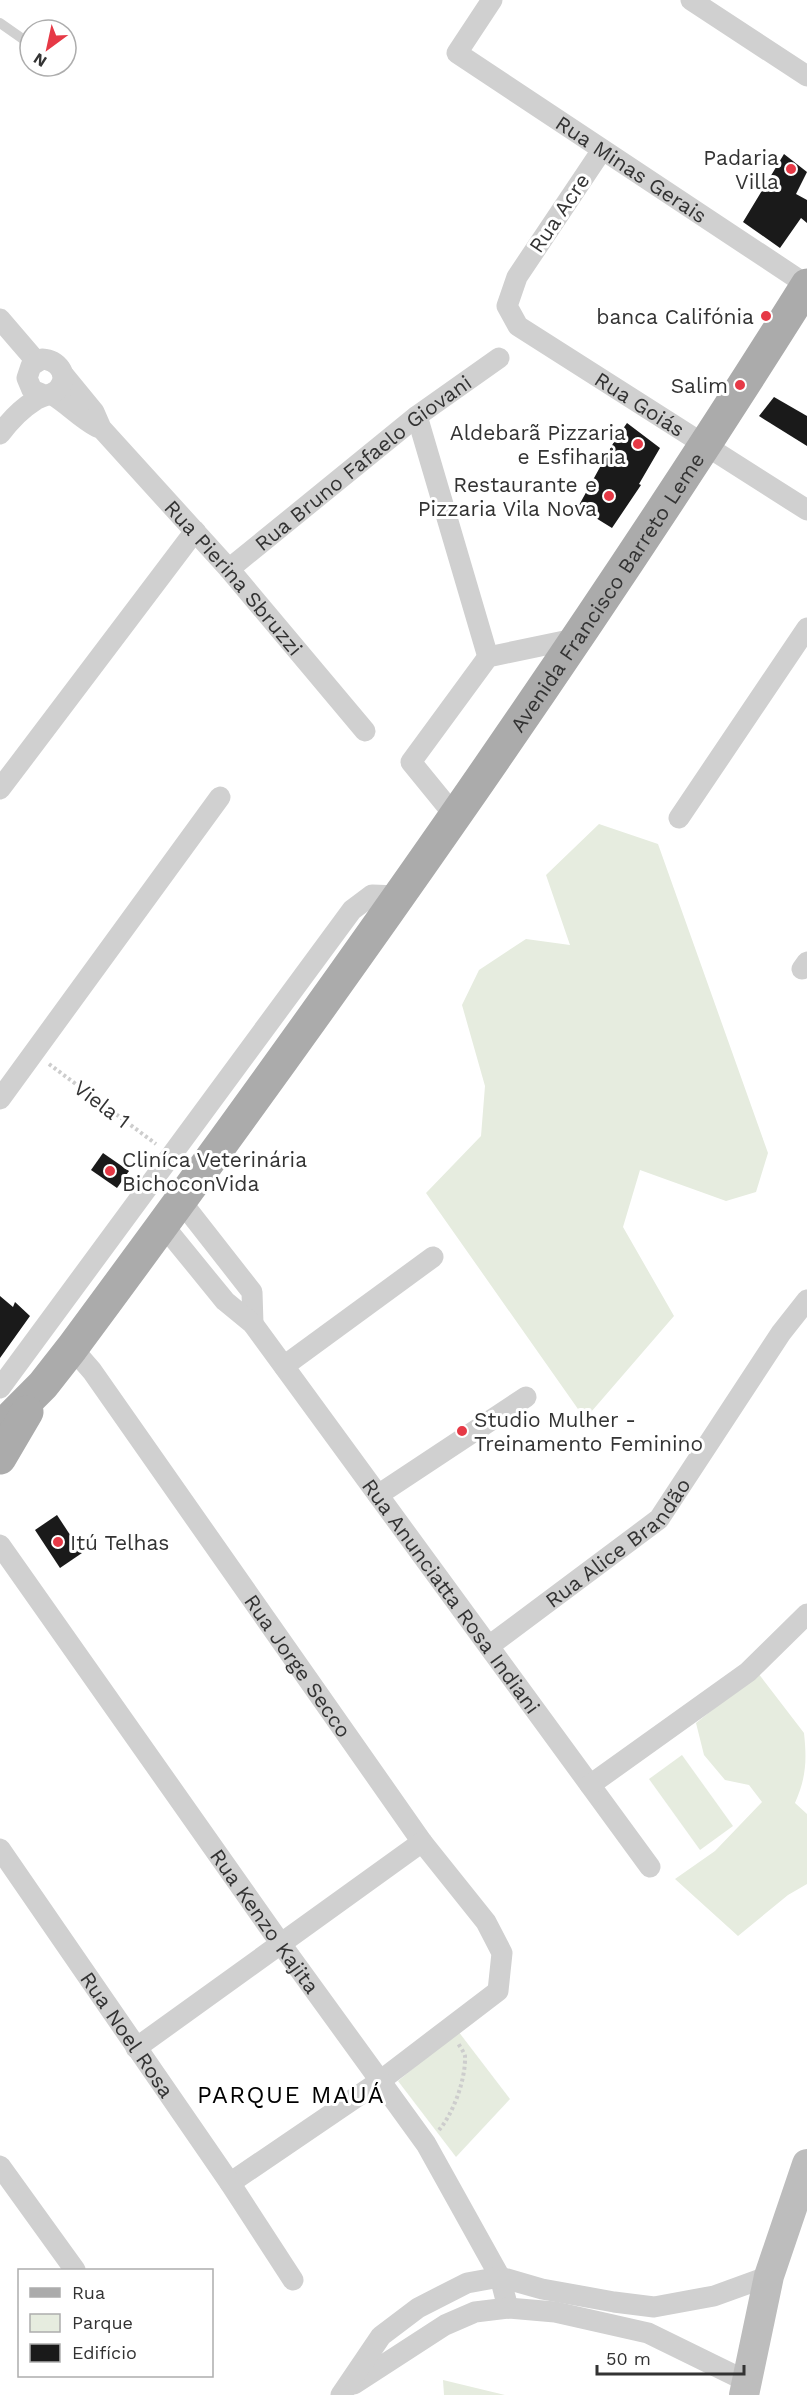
<svg xmlns="http://www.w3.org/2000/svg" width="807" height="2395" viewBox="0 0 807 2395" font-family="'Work Sans',sans-serif">
<style>
.green{fill:#e6ecdf}
.building{fill:#1a1a1a}
.lines{fill:none;stroke-linecap:round;stroke-linejoin:round}
.path{stroke:#cdcdcd;stroke-width:4;stroke-dasharray:3 3;stroke-linecap:butt}
.service{stroke:#d0d0d0;stroke-width:10}
.minor{stroke:#d0d0d0;stroke-width:21}
.secondary{stroke:#bdbdbd;stroke-width:30}
.primary{stroke:#ababab;stroke-width:33}
.poi-dot{fill:#e63946;stroke:#fff;stroke-width:2}
.labels{text-anchor:middle;dominant-baseline:central;stroke-width:6;stroke-linejoin:round;paint-order:stroke}
.poi-label{font-size:21px;fill:#333;stroke:#fff;text-anchor:end}
.street-label{font-size:21px;fill:#333;stroke:#fff}
.quarter-label{font-size:24px;letter-spacing:1.5px;fill:#000;stroke:#fff}
</style>
<rect width="100%" height="100%" fill="#fff"/>
<!-- green -->
<g class="green">
<path d="M599 824 658 844 768 1153 756 1192 726 1201 640 1170 623 1227 674 1316 585 1419 426 1193 481 1136 485 1086 462 1005 479 970 526 939 570 945 546 875Z"/>
<path d="M758 1673 804 1733C807 1761 806 1778 795 1803L807 1814V1884L788 1895 738 1936 675 1879 715 1851 762 1802 749 1785 725 1780 704 1755 696 1723Z"/>
<path d="M682 1755 733 1826 700 1850 649 1779Z"/>
<path d="M458 2031 510 2099 456 2157 398 2081Z"/>
<path d="M443 2380 505 2395H444Z"/>
</g>
<!-- building -->
<g class="building">
<path d="M784 154 807 172 796 194 807 200V223L801 218 780 248 743 222Z"/>
<path d="M774 397 807 416V446L759 416Z"/>
<path d="M627 423 660 448 639 484 641 485 612 528 578 507 615 440Z"/>
<path d="M103 1153 129 1171 117 1188 91 1170Z"/>
<path d="M0 1296 13 1307 15 1302 30 1316 0 1358Z"/>
<path d="M57 1515 82 1553 60 1568 35 1530Z"/>
</g>
<g class="lines">
<!-- path -->
<g class="path">
<path d="M49 1064 156 1144"/>
<path d="M439 2130C453 2114 466 2079 465 2056 464 2052 460 2047 458 2043"/>
</g>
<!-- service -->
<path class="service" d="M0 23 30 44"/>
<!-- minor -->
<g class="minor">
<path id="s1" d="M492 0 457 53 807 285"/>
<path d="M691 0 807 76"/>
<path id="s2" d="M602 150 517 277 507 306 518 326 807 510"/>
<path d="M0 319 36 361"/>
<path id="s3" d="M62 373 94 412 101 428 229 569 365 731"/>
<path d="M51 394C68 404 80 418 97 427"/>
<path d="M417 416 488 657"/>
<path d="M0 434C9 422 21 409 34 401 42 395 53 396 59 388 70 374 57 360 42 359L31 366 27 378 32 390 44 395"/>
<path id="s4" d="M229 569 417 416 499 358"/>
<path d="M0 789 195 531"/>
<path d="M455 816 411 762 488 657 574 639"/>
<path d="M679 818 807 628"/>
<path d="M802 969 807 962"/>
<path d="M0 1099 220 797"/>
<path d="M180 1200 252 1292 253 1324"/>
<path id="s5" d="M163 1225 225 1301 253 1324 650 1867"/>
<path id="s6" d="M72 1348 92 1371 422 1842 486 1922 502 1953 498 1991 380 2081 230 2183"/>
<path d="M284 1366 433 1257"/>
<path d="M0 1388 352 910 372 895 399 896"/>
<path d="M378 1495 526 1397"/>
<path id="s7" d="M0 1545 281 1944 426 2144 500 2277 508 2308"/>
<path id="s8" d="M489 1646 659 1519 781 1333 807 1300"/>
<path d="M590 1785 748 1672 807 1614"/>
<path id="s9" d="M0 1849 230 2183 293 2280"/>
<path d="M136 2048 422 1842"/>
<path d="M0 2166 75 2270"/>
<path d="M354 2384 445 2325 475 2312 508 2308 555 2312 648 2333 748 2382"/>
<path d="M341 2395 381 2336 418 2308 467 2283 500 2277 542 2289 614 2302 654 2307 714 2296 769 2276"/>
</g>
<!-- secondary -->
<path class="secondary" d="M744 2395 769 2276 807 2164"/>
<!-- primary -->
<g class="primary">
<path id="s10" d="M0 1428 43 1385 72 1348C328 1002 578 650 807 285"/>
<path d="M0 1458 27 1412"/>
</g>
</g>
<!-- markers -->
<g class="poi-dot">
<circle cx="791" cy="169" r="6"/>
<circle cx="766" cy="316" r="6"/>
<circle cx="740" cy="385" r="6"/>
<circle cx="638" cy="444" r="6"/>
<circle cx="609" cy="496" r="6"/>
<circle cx="110" cy="1171" r="6"/>
<circle cx="462" cy="1431" r="6"/>
<circle cx="58" cy="1542" r="6"/>
</g>
<g class="labels">
<!-- poi labels -->
<g class="poi-label">
<text x="779" y="157">Padaria<tspan x="779" dy="24">Villa</tspan></text>
<text x="754" y="316">banca Califónia</text>
<text x="728" y="385">Salim</text>
<text x="626" y="432">Aldebarã Pizzaria<tspan x="626" dy="24">e Esfiharia</tspan></text>
<text x="597" y="484">Restaurante e<tspan x="597" dy="24">Pizzaria Vila Nova</tspan></text>
<text x="122" y="1159" text-anchor="start">Cliníca Veterinária<tspan x="122" dy="24">BichoconVida</tspan></text>
<text x="474" y="1419" text-anchor="start">Studio Mulher -<tspan x="474" dy="24">Treinamento Feminino</tspan></text>
<text x="70" y="1542" text-anchor="start">Itú Telhas</text>
</g>
<!-- street labels -->
<g class="street-label">
<text stroke="none"><textPath href="#s1" startOffset="273">Rua Minas Gerais</textPath></text>
<text transform="translate(559 213) rotate(-56)">Rua Acre</text>
<text stroke="none"><textPath href="#s2" startOffset="351">Rua Goiás</textPath></text>
<text stroke="none"><textPath href="#s4" startOffset="171">Rua Bruno Fafaelo Giovani</textPath></text>
<text stroke="none"><textPath href="#s3" startOffset="268">Rua Pierina Sbruzzi</textPath></text>
<text stroke="none"><textPath href="#s10" startOffset="1034">Avenida Francisco Barreto Leme</textPath></text>
<text transform="translate(102 1104) rotate(37)">Viela 1</text>
<text stroke="none"><textPath href="#s8" startOffset="166">Rua Alice Brandão</textPath></text>
<text stroke="none"><textPath href="#s5" startOffset="471">Rua Anunciatta Rosa Indiani</textPath></text>
<text stroke="none"><textPath href="#s6" startOffset="390">Rua Jorge Secco</textPath></text>
<text stroke="none"><textPath href="#s7" startOffset="460">Rua Kenzo Kajita</textPath></text>
<text stroke="none"><textPath href="#s9" startOffset="225">Rua Noel Rosa</textPath></text>
</g>
<!-- quarter labels -->
<g class="quarter-label">
<text x="291" y="2095">PARQUE MAUÁ</text>
</g>
</g>
<!-- legend -->
<rect x="18" y="2269" width="195" height="108" fill="#ffffff" stroke="#adadad" stroke-width="1.5"/>
<rect x="30" y="2288" width="30" height="9" fill="#ababab" stroke="#adadad" stroke-width="1.5"/>
<text x="72" y="2299" font-size="18" fill="#333333">Rua</text>
<rect x="30" y="2314" width="30" height="18" fill="#e6ecdf" stroke="#adadad" stroke-width="1.5"/>
<text x="72" y="2329" font-size="18" fill="#333333">Parque</text>
<rect x="30" y="2344" width="30" height="18" fill="#1a1a1a" stroke="#adadad" stroke-width="1.5"/>
<text x="72" y="2359" font-size="18" fill="#333333">Edifício</text>
<!-- north arrow -->
<g transform="translate(48 48) rotate(213)"><circle r="28" fill="#ffffff" stroke="#adadad" stroke-width="1.5"/>
<path d="M0-4.5L10 22L0 15L-10 22Z" fill="#e63946"/>
<text y="-9" font-size="16" font-weight="bold" text-anchor="middle" fill="#333333">N</text>
</g>
<!-- scale -->
<path d="M597 2365v9h147v-9" fill="none" stroke="#333333" stroke-width="3"/>
<text x="606" y="2365" font-size="18" fill="#333333" stroke="#ffffff" stroke-width="4.5" paint-order="stroke">50 m</text>
</svg>
